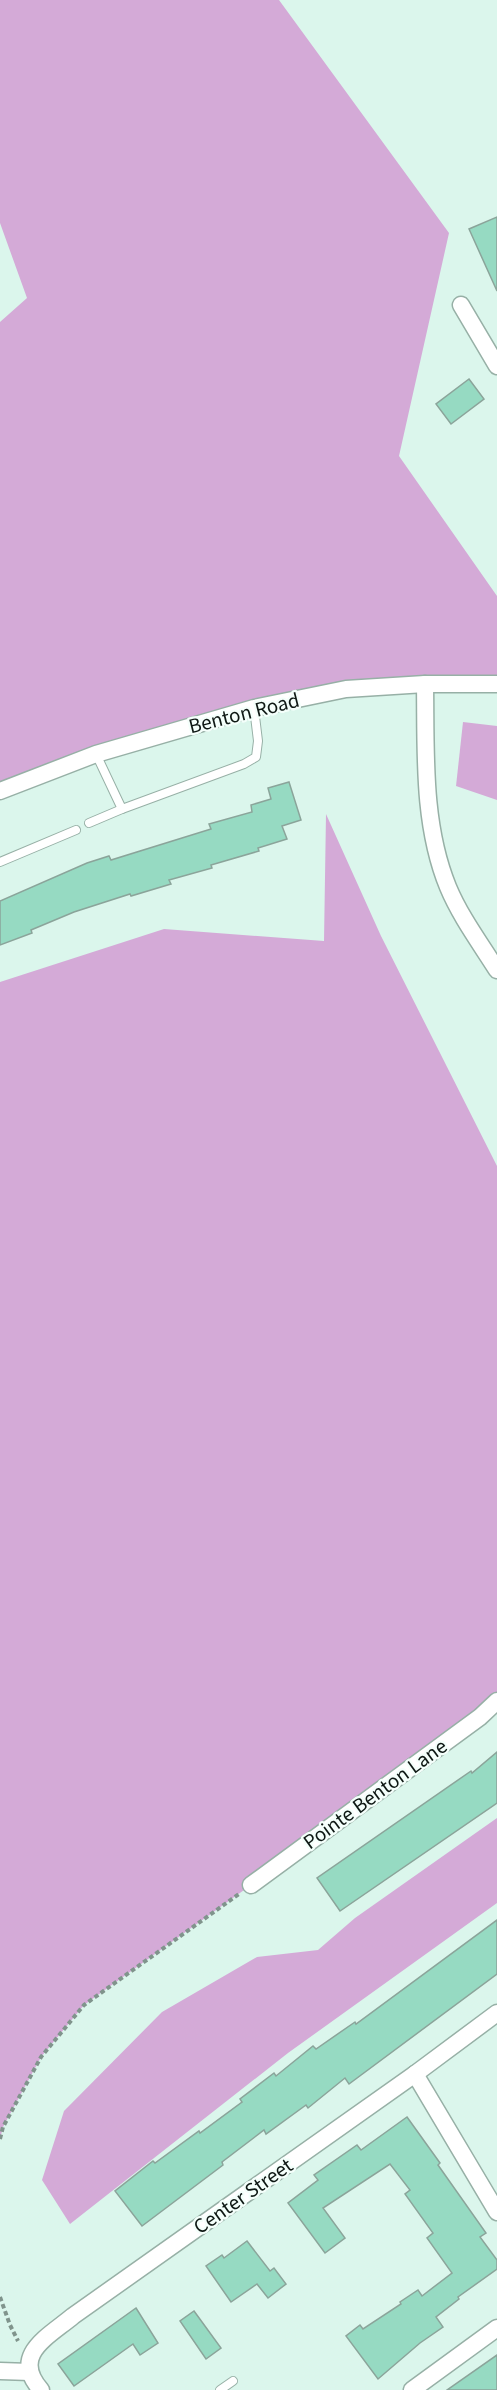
<svg xmlns="http://www.w3.org/2000/svg" width="497" height="2390" viewBox="0 0 497 2390" font-family="'Source Sans 3',sans-serif">
<style>
.forest{fill:#d4aad7}
.building{fill:#96dac2;stroke:#8ba49a;stroke-width:1.5}
.lines{fill:none;stroke-linecap:round;stroke-linejoin:round}
.lane-casing{stroke:#97b0a6;stroke-width:10}
.street-casing{stroke:#97b0a6;stroke-width:19}
.path{stroke:#80948c;stroke-width:4;stroke-dasharray:4.5 3;stroke-linecap:butt}
.lane{stroke:#fff;stroke-width:8}
.street{stroke:#fff;stroke-width:16}
.labels{text-anchor:middle;dominant-baseline:central;stroke-width:4.5;stroke-linejoin:round;paint-order:stroke}
.street-label{font-size:21px;fill:#0e1814;stroke:#f4fffb}
</style>
<rect width="100%" height="100%" fill="#dbf6ec"/>
<!-- forest -->
<g class="forest">
<path d="M0 0H279L449 233 399 456 497 596V684L346 689 0 791V322L27 298 0 223Z"/>
<path d="M463 722 497 726V800L456 786Z"/>
<path d="M326 814 381 936 497 1166V1701L251 1885 84 2005 41 2057 3 2127 0 2139V982L164 929 324 941Z"/>
<path d="M497 1818V1903L288 2053 70 2224 42 2180 64 2111 162 2012 257 1957 318 1950 355 1918Z"/>
</g>
<!-- building -->
<g class="building">
<path d="M497 217V291L469 229Z"/>
<path d="M469 379 484 399 451 424 436 404Z"/>
<path d="M289 782 301 820 282 826 287 839 258 848 259 851 211 865 212 868 169 880 171 884 131 896 130 894 74 912 31 930 32 933 0 945V901L87 863 109 856 111 860 211 829 209 824 252 812 251 805 271 799 268 788Z"/>
<path d="M497 1752V1803L340 1911 317 1878 471 1771 472 1773Z"/>
<path d="M497 1920V1974L349 2084 345 2078 308 2108 306 2105 266 2134 264 2130 222 2162 223 2165 142 2226 115 2191 153 2161 155 2163 199 2131 200 2133 242 2102 240 2099 274 2073 276 2076 313 2046 316 2049 355 2022 356 2024Z"/>
<path d="M407 2117 440 2163 438 2165 486 2233 480 2237 497 2260V2269L458 2297 459 2299 436 2317 443 2327 420 2343 378 2379 346 2336 360 2325 363 2329 401 2304 400 2302 418 2290 422 2296 452 2273 427 2238 433 2233 405 2194 410 2190 390 2164 323 2208 345 2238 325 2253 288 2203 318 2180 314 2175 357 2145 361 2150Z"/>
<path d="M247 2241 270 2271 274 2268 286 2284 268 2298 257 2284 231 2302 206 2266 222 2255 224 2258Z"/>
<path d="M136 2308 158 2343 140 2355 133 2344 74 2386 58 2364Z"/>
<path d="M194 2311 221 2348 206 2359 180 2321Z"/>
<path d="M497 2355V2390H447Z"/>
</g>
<g class="lines">
<!-- lane casing -->
<g class="lane-casing">
<g id="lane">
<path d="M96 754 122 809"/>
<path d="M89 823 122 809 244 764 256 757 258 741 254 708"/>
<path d="M0 862 76 830"/>
<path d="M220 2390 233 2381"/>
</g>
</g>
<!-- street casing -->
<g class="street-casing">
<g id="street">
<path d="M461 305 497 366"/>
<path d="M425 684C426 751 422 824 448 887 460 916 480 943 497 970"/>
<path d="M0 791 96 754 254 708 346 689 425 684H497"/>
<path d="M251 1885 480 1717 497 1701"/>
<path d="M415 2074 497 2212"/>
<path d="M0 2371 30 2372"/>
<path d="M41 2390C10 2355 48 2337 73 2316L415 2074 497 2013"/>
<path d="M412 2390 497 2328"/>
</g>
</g>
<!-- path -->
<g class="path">
<path d="M0 2139 3 2127 41 2057 84 2005 239 1894"/>
<path d="M0 2297 10 2325 18 2341"/>
</g>
<!-- lane -->
<use href="#lane" class="lane"/>
<!-- street -->
<use href="#street" class="street"/>
</g>
<g class="labels">
<!-- street labels -->
<g class="street-label">
<text transform="translate(244 713) rotate(-14)">Benton Road</text>
<text transform="translate(375 1794) rotate(-36)">Pointe Benton Lane</text>
<text transform="translate(243 2196) rotate(-35)">Center Street</text>
</g>
</g>
</svg>
